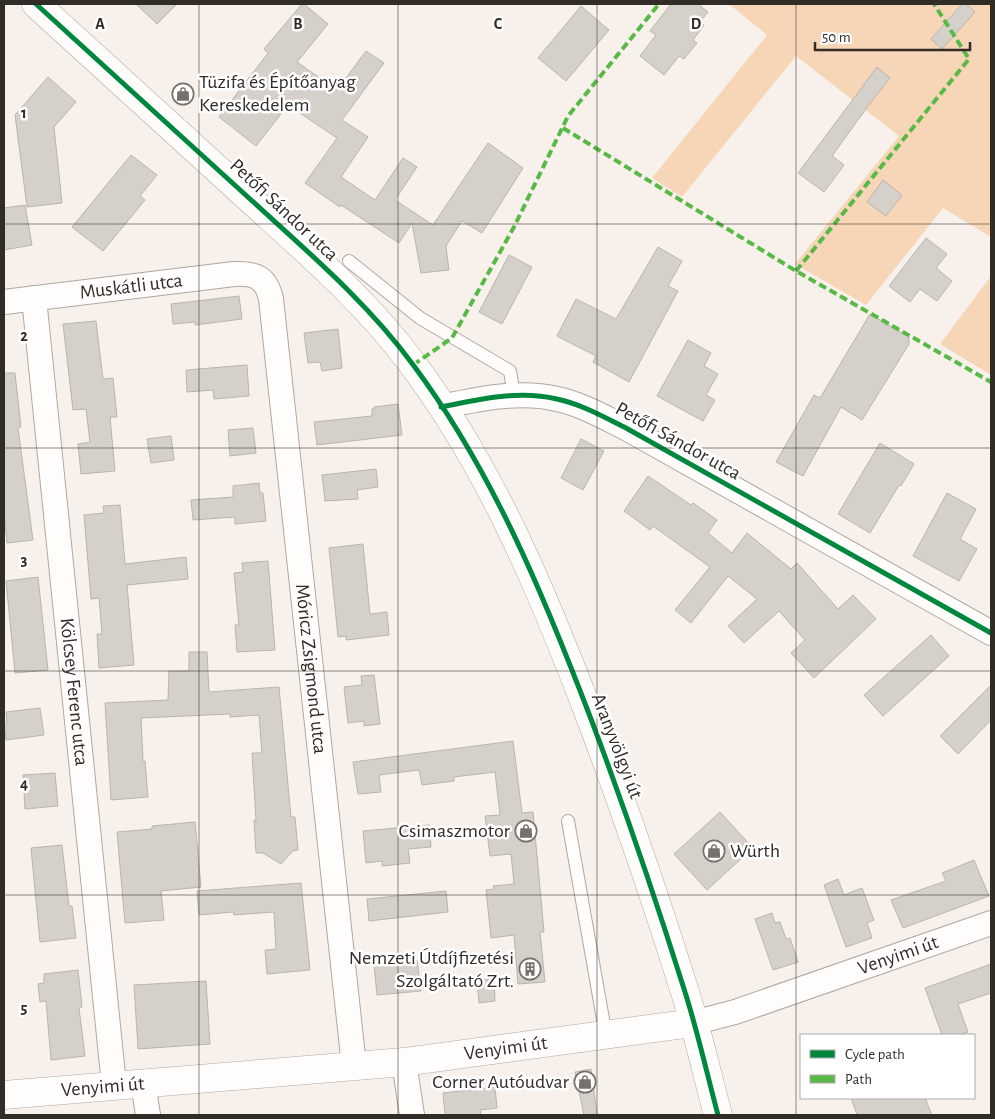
<svg xmlns="http://www.w3.org/2000/svg" width="995" height="1119" viewBox="0 0 995 1119" font-family="'Alegreya Sans',sans-serif">
<style>
.green{fill:#f7d6b7}
.building{fill:#d6d0cb;stroke:#bab4af}
.lines{fill:none;stroke-linecap:round;stroke-linejoin:round}
.service-casing{stroke:#aea8a2;stroke-width:14}
.minor-casing{stroke:#aea8a2;stroke-width:26}
.tertiary-casing{stroke:#aea8a2;stroke-width:29}
.service{stroke:#fefdfc;stroke-width:12}
.minor{stroke:#fefdfc;stroke-width:24}
.tertiary{stroke:#fefdfc;stroke-width:28}
.quiet{stroke:#58b947;stroke-width:4;stroke-dasharray:8 4;stroke-linecap:butt}
.cycleway-casing{stroke:#fff;stroke-width:8}
.cycleway{stroke:#00873e;stroke-width:5}
.grid{fill:none;stroke:#322c27;stroke-width:1;stroke-opacity:0.55}
.labels{text-anchor:middle;dominant-baseline:central;stroke-width:5;stroke-linejoin:round;paint-order:stroke}
.poi-label{font-size:20px;fill:#322c27;stroke:#fff;text-anchor:end}
.street-label{font-size:20px;fill:#322c27;stroke:#fff}
.grid-label{font-size:16px;text-anchor:middle;font-weight:bold;fill:#322c27;stroke:#fff;stroke-width:5;stroke-linejoin:round;paint-order:stroke}
</style>
<rect width="100%" height="100%" fill="#f8f1eb"/>
<!-- green -->
<g class="green">
<path d="M729 4H991V237L943 208 866 305 795 264 899 136 796 56 682 197 652 178 767 35Z"/>
<path d="M991 276V375L940 344Z"/>
</g>
<!-- building -->
<g class="building">
<path d="M136 4H177L157 24Z"/>
<path d="M302 4H304L328 24 297 62 337 90 366 51 384 63 342 120 368 137 341 177 375 200 403 158 417 167 395 200 433 225 488 143 523 168 482 233 462 221 446 246 449 270 421 273 412 223 399 243 341 205 340 207 305 183 337 138 288 105 256 146 219 117 268 53 264 49Z"/>
<path d="M671 4H698L708 12 700 22 704 25 693 40 697 43 684 59 679 56 664 75 640 56 656 35 650 31Z"/>
<path d="M962 4H966L975 12 942 49 931 39Z"/>
<path d="M581 6 609 30 566 81 538 58Z"/>
<path d="M877 67 890 78 871 102 832 156 844 165 824 192 798 173Z"/>
<path d="M48 77 76 102 54 127 62 203 27 207 15 115Z"/>
<path d="M131 155 157 175 140 196 145 200 103 251 72 227Z"/>
<path d="M883 180 902 195 886 216 867 202Z"/>
<path d="M25 205 32 245 4 250V208Z"/>
<path d="M926 238 947 254 936 268 952 281 937 301 920 289 910 302 889 286Z"/>
<path d="M658 247 682 261 668 286 678 291 629 382 593 362 596 356 557 336 576 299 616 319Z"/>
<path d="M509 255 532 267 502 324 479 312Z"/>
<path d="M239 296 242 319 195 325V322L173 324 171 304Z"/>
<path d="M870 314 909 337V344L862 420 841 407 803 476 776 462 814 395 820 398Z"/>
<path d="M96 321 103 379 113 378 117 417H110L115 471 81 474 78 444 90 442 86 409 73 410 63 324Z"/>
<path d="M338 329 342 368 322 371 320 362 308 363 304 333Z"/>
<path d="M688 340 711 353 704 366 718 374 706 395 715 400 703 421 657 396Z"/>
<path d="M247 365 249 396 214 399 213 390 187 392 186 370Z"/>
<path d="M4 373H15L21 427 18 428 33 540 7 543 4 513Z"/>
<path d="M398 404 402 435 317 445 314 422 372 416V409H374V407Z"/>
<path d="M253 428 256 453 230 456 228 430Z"/>
<path d="M171 436 174 460 151 463 147 439Z"/>
<path d="M581 439 604 451 583 490 561 478Z"/>
<path d="M880 443 914 464 901 486 899 485 870 533 838 514Z"/>
<path d="M376 469 378 487 357 490 358 499 325 501 322 475Z"/>
<path d="M648 476 691 505 693 503 717 520 708 533 732 553 747 533 791 569 797 563 838 609 853 595 876 619 814 678 791 653 805 640 779 611 744 643 728 626 757 599 728 576 691 623 675 610 710 567 653 526 650 530 624 511Z"/>
<path d="M259 483 260 493H263L266 521 235 524V517L193 520 191 500 233 497V486Z"/>
<path d="M947 493 976 509 960 539 977 549 959 581 913 556Z"/>
<path d="M120 505 125 564 186 557 188 579 127 585 134 665 99 668 97 634H102L99 598 91 599 84 515 104 513 103 506Z"/>
<path d="M363 544 370 614 387 612 389 635 346 640V636L338 637 329 548Z"/>
<path d="M268 561 275 650 237 652 235 625H239L234 573 243 572 242 563Z"/>
<path d="M38 577 48 670 15 673 6 581Z"/>
<path d="M931 635 949 656 883 716 864 695Z"/>
<path d="M189 652H207L209 692 279 687 291 817H295L298 850 293 851 281 864 263 853H256L254 820H256L252 753H262L259 715 230 717V714L141 718 143 761H145L148 797 111 800 105 703 168 700 169 671H189Z"/>
<path d="M374 675 380 724 364 726V721L348 723 344 687 362 685 361 676Z"/>
<path d="M991 685V720L958 754 940 736Z"/>
<path d="M40 708 44 735 6 740 4 725 7 724 6 712Z"/>
<path d="M513 741 522 813 533 812 544 932H540L545 982 518 984 514 935 491 938 486 890 494 889 493 886 514 884 511 854 490 856 485 816 500 815 495 772 454 777V781L422 785 419 770 379 775 381 792 358 794 353 762Z"/>
<path d="M55 773 58 806 25 809 23 775Z"/>
<path d="M720 812 753 848 707 890 674 854Z"/>
<path d="M195 822 201 887 161 891 164 920 125 923 117 832 152 829V826Z"/>
<path d="M429 825 431 847 408 849 410 863 382 866V861L366 863 363 831Z"/>
<path d="M62 845 69 906H72L76 938 40 942 31 848Z"/>
<path d="M974 860 989 896 903 928 891 900 946 881 942 873Z"/>
<path d="M838 879 844 895 862 888 874 920 867 923 872 938 846 947 824 885Z"/>
<path d="M301 883 310 970 267 974 265 950 276 949 274 912 234 915 233 912 199 915 197 891Z"/>
<path d="M446 891 448 912 369 921 367 899Z"/>
<path d="M772 913 775 923 780 922 786 939 790 938 798 962 773 970 755 919Z"/>
<path d="M417 960 421 991 377 995 374 965Z"/>
<path d="M991 964V993L958 1004 968 1032 959 1035H942L925 988Z"/>
<path d="M78 970 82 1007 79 1008 85 1056 51 1060 46 1001 40 1002 38 984 44 983V974Z"/>
<path d="M494 979 495 1001 479 1003 477 980Z"/>
<path d="M206 981 210 1044 138 1049 134 985Z"/>
<path d="M591 1069 597 1115H584L575 1072Z"/>
<path d="M495 1087 497 1108 480 1110 481 1115H445L443 1093Z"/>
<path d="M851 1098H925L932 1115H857Z"/>
</g>
<g class="lines">
<!-- service casing -->
<g class="service-casing">
<g id="service">
<path d="M349 261 420 318 510 371 514 395"/>
<path d="M568 821 606 1036"/>
</g>
</g>
<!-- minor casing -->
<g class="minor-casing">
<g id="minor">
<path id="s1" d="M34 298 114 1085"/>
<path id="s2" d="M4 302 234 274C255 273 266 277 271 299L354 1066"/>
<path d="M441 407C479 399 519 390 557 399 581 404 604 417 626 428L991 633"/>
<path id="s3" d="M693 1023 735 1012 991 923"/>
<path d="M404 1062 412 1115"/>
<path d="M143 1083 148 1115"/>
</g>
</g>
<!-- tertiary casing -->
<g class="tertiary-casing">
<g id="tertiary">
<path d="M36 4C107 69 178 134 250 199 307 251 368 303 414 366 493 472 544 596 591 719 625 809 656 900 685 992 698 1033 707 1074 718 1115"/>
<path id="s4" d="M4 1095 404 1062 693 1023"/>
</g>
</g>
<!-- service -->
<use href="#service" class="service"/>
<!-- minor -->
<use href="#minor" class="minor"/>
<!-- tertiary -->
<use href="#tertiary" class="tertiary"/>
<!-- quiet -->
<g class="quiet">
<path d="M563 128 796 271 991 382"/>
<path d="M796 271 969 59 934 4"/>
<path d="M413 365 452 338 514 227 568 116 659 4"/>
</g>
<!-- cycleway casing -->
<g class="cycleway-casing">
<g id="cycleway">
<path d="M36 4C107 69 178 134 250 199 307 251 368 303 414 366 493 472 544 596 591 719 625 809 656 900 685 992 698 1033 707 1074 718 1115"/>
<path d="M441 407C479 399 519 390 557 399 581 404 604 417 626 428L991 633"/>
</g>
</g>
<!-- cycleway -->
<use href="#cycleway" class="cycleway"/>
</g>
<!-- grid -->
<path class="grid" d="M199 4V1115M398 4V1115M597 4V1115M796 4V1115M4 224H991M4 448H991M4 671H991M4 895H991"/>
<!-- icons -->
<defs>
<g id="shop-ring" transform="scale(1.125)"><circle r="9.5" fill="#fff" stroke="#77716c" stroke-width="1.5"/><path d="M-5-2.5h2.3a2.7 3.5 0 0 1 5.4 0H5L5.5 6h-11ZM-1.5-2.5h3a1.5 2.3 0 0 0-3 0Z" fill="#77716c"/></g>
<g id="building-ring" transform="scale(1.125)"><circle r="9.5" fill="#fff" stroke="#77716c" stroke-width="1.5"/><path d="M-4-6H4V6H1V3H-1V6H-4ZM-2.5-4.3h1.7v1.8h-1.7ZM.8-4.3h1.7v1.8H.8ZM-2.5-1h1.7V.8h-1.7ZM.8-1h1.7V.8H.8Z" fill="#77716c"/></g>
</defs>
<g fill-rule="evenodd">
<use href="#shop-ring" x="183" y="94"/>
<use href="#shop-ring" x="526" y="831"/>
<use href="#shop-ring" x="714" y="851"/>
<use href="#building-ring" x="530" y="969"/>
<use href="#shop-ring" x="585" y="1082"/>
</g>
<g class="labels">
<!-- poi labels -->
<g class="poi-label">
<text x="199" y="82" text-anchor="start">Tüzifa és Építőanyag<tspan x="199" dy="23">Kereskedelem</tspan></text>
<text x="510" y="831">Csimaszmotor</text>
<text x="730" y="851" text-anchor="start">Würth</text>
<text x="514" y="958">Nemzeti Útdíjfizetési<tspan x="514" dy="23">Szolgáltató Zrt.</tspan></text>
<text x="569" y="1082">Corner Autóudvar</text>
</g>
<!-- street labels -->
<g class="street-label">
<text transform="translate(284 210) rotate(43)">Petőfi Sándor utca</text>
<text stroke="none"><textPath href="#s2" startOffset="128">Muskátli utca</textPath></text>
<text transform="translate(678 441) rotate(29)">Petőfi Sándor utca</text>
<text stroke="none"><textPath href="#s2" startOffset="654">Móricz Zsigmond utca</textPath></text>
<text stroke="none"><textPath href="#s1" startOffset="396">Kölcsey Ferenc utca</textPath></text>
<text transform="translate(617 746) rotate(69)">Aranyvölgyi út</text>
<text stroke="none"><textPath href="#s3" startOffset="216">Venyimi út</textPath></text>
<text stroke="none"><textPath href="#s4" startOffset="504">Venyimi út</textPath></text>
<text stroke="none"><textPath href="#s4" startOffset="99">Venyimi út</textPath></text>
</g>
</g>
<g class="grid-label">
<text x="100" y="29">A</text>
<text x="298" y="29">B</text>
<text x="498" y="29">C</text>
<text x="696" y="29">D</text>
<text x="24" y="118">1</text>
<text x="24" y="341">2</text>
<text x="24" y="565">3</text>
<text x="24" y="789">4</text>
<text x="24" y="1013">5</text>
</g>
<!-- border -->
<rect width="995" height="1119" fill="none" stroke="#322c27" stroke-width="10"/>
<!-- legend -->
<rect x="800" y="1034" width="175" height="65" fill="#ffffff" stroke="#adaba9"/>
<rect x="810" y="1050" width="25" height="8" fill="#00873e" stroke="#adaba9"/>
<text x="845" y="1059" font-size="15" fill="#322c27">Cycle path</text>
<rect x="810" y="1075" width="25" height="8" fill="#58b947" stroke="#adaba9"/>
<text x="845" y="1084" font-size="15" fill="#322c27">Path</text>
<!-- scale -->
<path d="M815 42v8h155v-8" fill="none" stroke="#322c27" stroke-width="2.5"/>
<text x="822" y="42" font-size="15" fill="#322c27" stroke="#ffffff" stroke-width="4" paint-order="stroke">50 m</text>
</svg>
